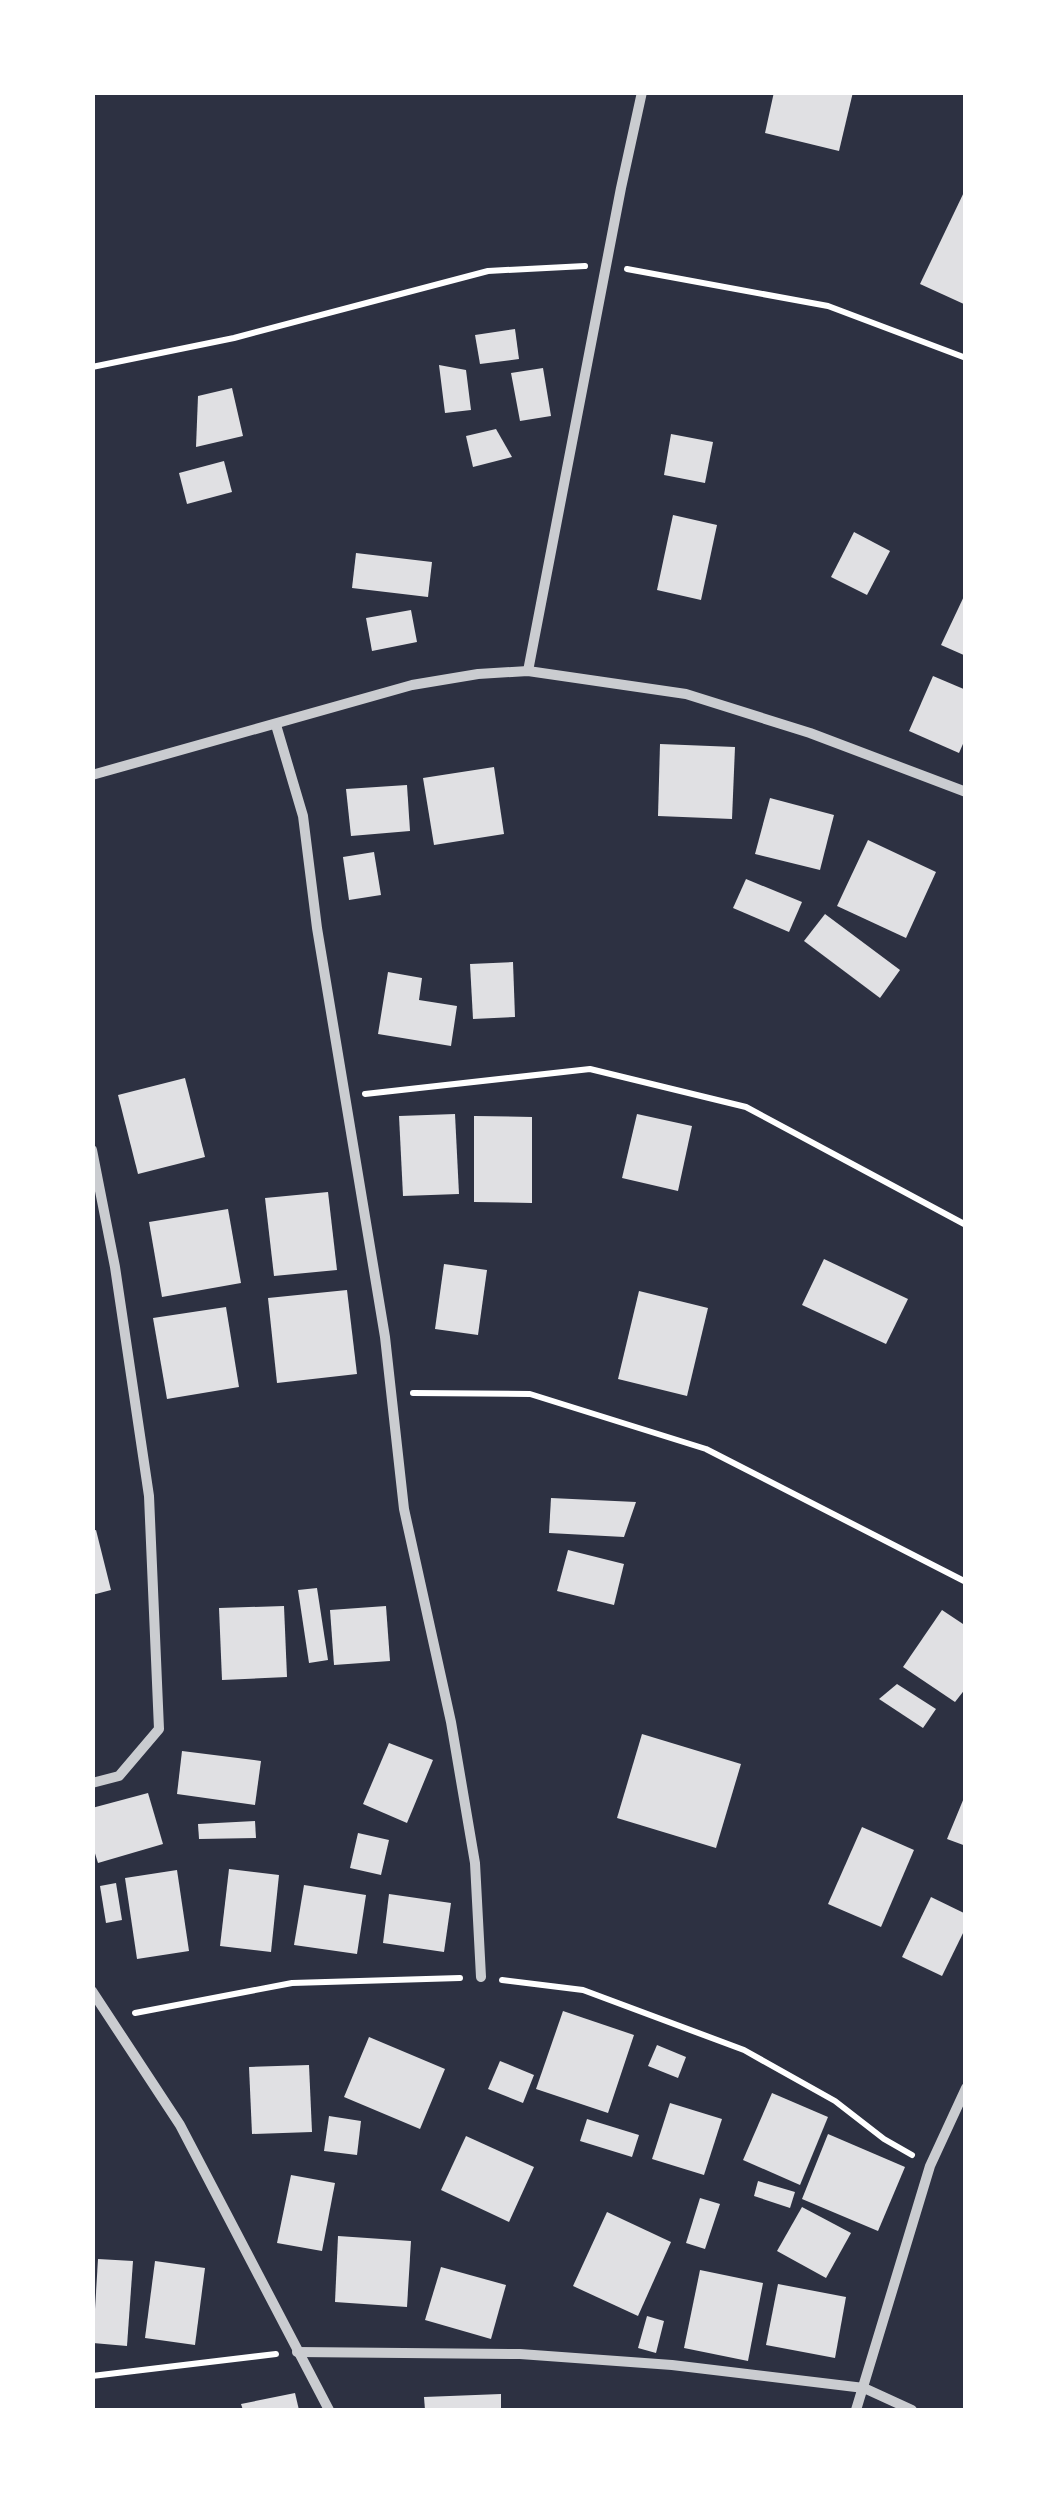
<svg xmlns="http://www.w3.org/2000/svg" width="1058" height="2503" viewBox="0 0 1058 2503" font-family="'Titillium Web',sans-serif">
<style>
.building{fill:#e0e0e3}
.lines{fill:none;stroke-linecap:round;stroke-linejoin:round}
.path{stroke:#fff;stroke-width:6}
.minor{stroke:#caccd0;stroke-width:10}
</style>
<rect width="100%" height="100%" fill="#2d3142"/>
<!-- building -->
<g class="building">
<path d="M774 92H853L839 151 765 133Z"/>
<path d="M966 188V305L920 284Z"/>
<path d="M515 329 519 359 480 364 475 335Z"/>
<path d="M439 365 466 370 471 410 445 413Z"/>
<path d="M543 368 551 416 520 421 511 373Z"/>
<path d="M232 388 243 436 196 447 198 396Z"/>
<path d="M496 429 512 457 473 467 466 436Z"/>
<path d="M671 434 713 442 705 483 664 475Z"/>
<path d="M224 461 232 492 187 504 179 473Z"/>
<path d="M673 515 717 525 701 600 657 590Z"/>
<path d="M854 532 890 551 867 595 831 577Z"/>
<path d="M356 553 432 562 428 597 352 588Z"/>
<path d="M966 592V656L941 645Z"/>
<path d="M411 610 417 642 372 651 366 618Z"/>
<path d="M933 676 966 690V737L959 753 909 731Z"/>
<path d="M660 744 735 747 732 819 658 816Z"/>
<path d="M494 767 504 834 434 845 423 778Z"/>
<path d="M407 785 410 831 351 836 346 789Z"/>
<path d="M770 798 834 815 820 870 755 854Z"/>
<path d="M868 840 936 872 906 938 837 906Z"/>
<path d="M374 852 381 895 349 900 343 857Z"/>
<path d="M746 879 802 902 789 932 733 908Z"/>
<path d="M825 914 900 970 880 998 804 941Z"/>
<path d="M513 962 515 1017 473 1019 470 964Z"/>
<path d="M388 972 422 978 419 1000 457 1006 451 1046 378 1034Z"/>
<path d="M185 1078 205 1157 138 1174 118 1095Z"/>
<path d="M455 1114 459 1194 403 1196 399 1116Z"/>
<path d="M637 1114 692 1126 678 1191 622 1178Z"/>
<path d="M474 1116 532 1117V1203L474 1202Z"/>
<path d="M328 1192 337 1270 274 1276 265 1198Z"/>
<path d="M228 1209 241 1283 162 1297 149 1222Z"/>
<path d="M824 1259 908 1299 886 1344 802 1305Z"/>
<path d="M444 1264 487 1270 478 1335 435 1329Z"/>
<path d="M347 1290 357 1374 277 1383 268 1298Z"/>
<path d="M639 1291 708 1308 687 1396 618 1379Z"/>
<path d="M226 1307 239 1387 167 1399 153 1318Z"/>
<path d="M551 1498 636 1502 624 1537 549 1533Z"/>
<path d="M96 1530 111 1590 92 1595V1531Z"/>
<path d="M568 1550 624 1564 614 1605 557 1591Z"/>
<path d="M317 1588 328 1660 309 1663 298 1590Z"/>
<path d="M284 1606 287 1677 222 1680 219 1608Z"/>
<path d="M386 1606 390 1661 334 1665 330 1610Z"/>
<path d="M942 1610 966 1626V1688L955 1702 903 1667Z"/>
<path d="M897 1684 936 1709 923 1728 879 1699Z"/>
<path d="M642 1734 741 1764 716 1848 617 1818Z"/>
<path d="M389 1743 433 1760 407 1823 363 1804Z"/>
<path d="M182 1751 261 1761 255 1805 177 1794Z"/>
<path d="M148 1793 163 1844 98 1863 92 1844V1808Z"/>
<path d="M966 1793V1846L947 1839Z"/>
<path d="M255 1821 256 1838 199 1839 198 1824Z"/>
<path d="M862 1827 914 1850 881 1927 828 1904Z"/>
<path d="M358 1833 389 1840 381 1875 350 1868Z"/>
<path d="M229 1869 279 1875 271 1952 220 1946Z"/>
<path d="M177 1870 189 1951 137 1959 125 1878Z"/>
<path d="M116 1883 122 1920 106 1923 100 1886Z"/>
<path d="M304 1885 366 1895 357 1954 294 1945Z"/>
<path d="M389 1894 451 1903 444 1952 383 1943Z"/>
<path d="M931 1897 966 1914V1927L942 1976 902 1957Z"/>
<path d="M563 2011 634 2035 608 2113 536 2089Z"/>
<path d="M369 2037 445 2069 420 2129 344 2097Z"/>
<path d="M657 2045 686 2057 678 2078 648 2066Z"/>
<path d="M500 2061 534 2075 523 2103 488 2089Z"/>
<path d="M309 2065 312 2132 252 2134 249 2067Z"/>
<path d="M772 2093 828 2117 800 2185 743 2160Z"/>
<path d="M670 2103 722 2119 704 2175 652 2159Z"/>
<path d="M329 2116 361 2121 357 2155 324 2151Z"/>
<path d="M587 2119 639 2135 632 2157 580 2141Z"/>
<path d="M828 2134 905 2167 878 2231 802 2199Z"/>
<path d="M466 2136 534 2167 509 2222 441 2190Z"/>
<path d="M291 2175 335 2183 322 2251 277 2243Z"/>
<path d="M758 2181 795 2192 790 2208 754 2196Z"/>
<path d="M700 2198 720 2204 705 2249 686 2243Z"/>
<path d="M802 2207 851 2233 826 2278 777 2251Z"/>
<path d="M607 2212 671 2242 638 2316 573 2286Z"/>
<path d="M338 2236 411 2241 407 2307 335 2302Z"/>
<path d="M98 2259 133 2261 127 2346 93 2343Z"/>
<path d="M155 2261 205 2268 195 2345 145 2338Z"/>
<path d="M441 2267 506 2285 491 2339 425 2320Z"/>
<path d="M700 2270 763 2283 748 2361 684 2348Z"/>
<path d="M778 2284 846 2297 835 2358 766 2345Z"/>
<path d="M647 2316 664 2321 656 2353 638 2348Z"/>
<path d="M295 2393 299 2410H243L241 2404Z"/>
<path d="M501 2394V2410H425L424 2397Z"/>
</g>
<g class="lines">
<!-- path -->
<g class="path">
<path d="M627 269 828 306 966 358"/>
<path d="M92 367 234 338 488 271 585 266"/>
<path d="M365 1094 590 1069 746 1107 966 1225"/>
<path d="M413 1393 530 1394 706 1449 966 1582"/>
<path d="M502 1980 583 1990 744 2050 835 2101 884 2139 912 2155"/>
<path d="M135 2013 292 1983 460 1978"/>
<path d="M92 2376 276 2354"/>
</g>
<!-- minor -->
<g class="minor">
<path d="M528 671 621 188 642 92"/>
<path d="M276 725 303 816 317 928 385 1337 404 1509 451 1722 475 1863 481 1977"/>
<path d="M92 775 412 685 478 674 528 671 686 694 810 733 966 792"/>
<path d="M92 1150 115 1267 149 1496 159 1729 119 1776 92 1783"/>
<path d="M92 1991 180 2125 329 2410"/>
<path d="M297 2352 520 2354 672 2365 864 2388 912 2410"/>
<path d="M856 2410 930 2166 966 2088"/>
</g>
</g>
<!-- border -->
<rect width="1058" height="2503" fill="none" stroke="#ffffff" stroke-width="190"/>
</svg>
